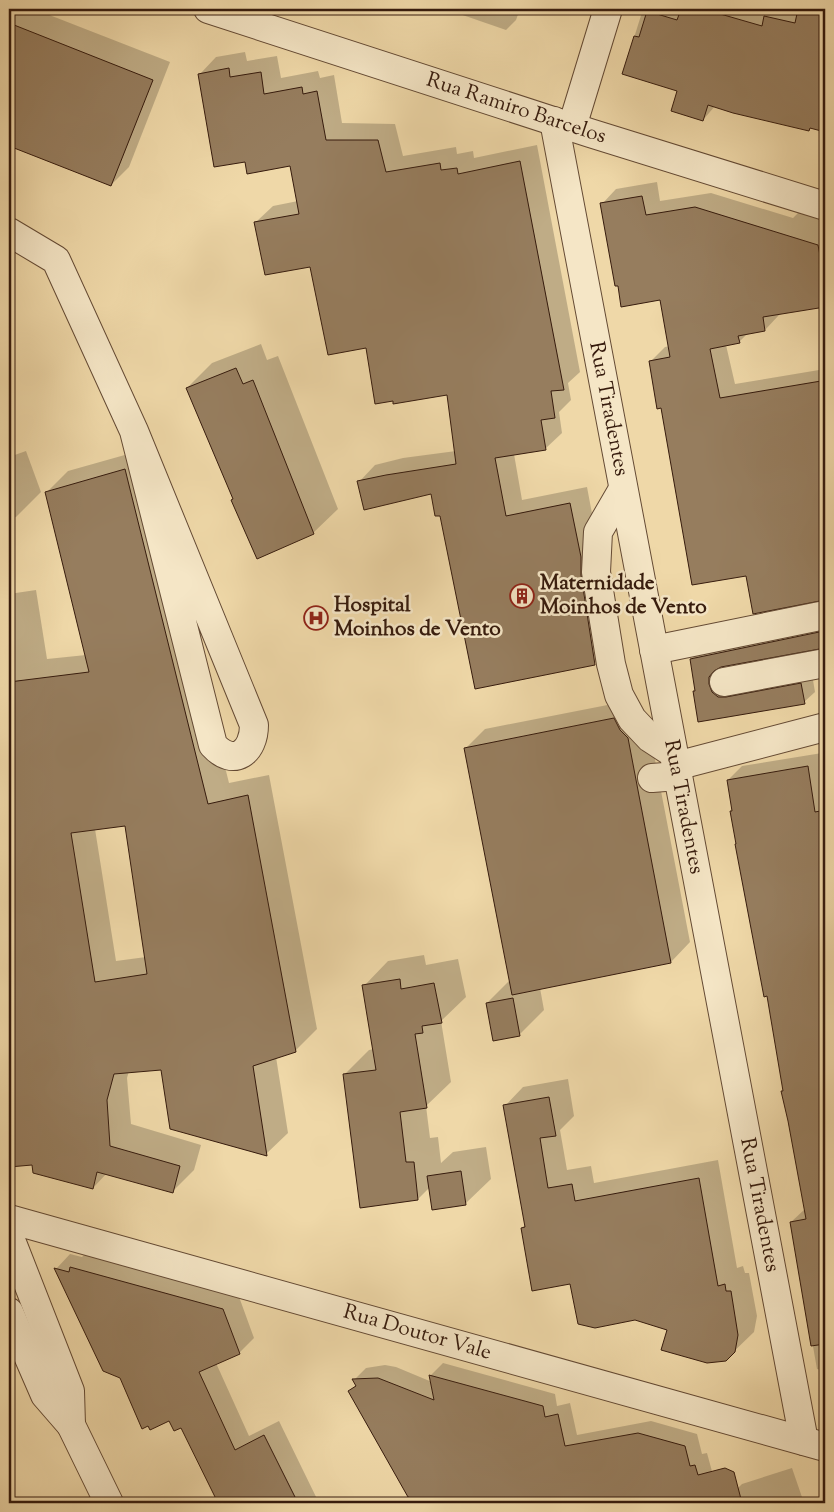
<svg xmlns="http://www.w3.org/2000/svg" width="834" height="1512" viewBox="0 0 834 1512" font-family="'Sorts Mill Goudy',serif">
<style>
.shadow{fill:#0003;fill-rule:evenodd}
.building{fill:#967d5e;stroke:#361b0d;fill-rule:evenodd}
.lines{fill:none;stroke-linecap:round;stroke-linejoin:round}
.minor-casing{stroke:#644a34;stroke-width:30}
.minor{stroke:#f5e6c6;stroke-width:28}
.labels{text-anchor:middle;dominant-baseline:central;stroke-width:5;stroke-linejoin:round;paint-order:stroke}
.street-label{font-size:21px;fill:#361b0d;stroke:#f5e6c6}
.poi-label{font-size:21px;font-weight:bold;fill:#361b0d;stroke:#f5e6c6;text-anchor:start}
</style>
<rect width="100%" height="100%" fill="#efd8a8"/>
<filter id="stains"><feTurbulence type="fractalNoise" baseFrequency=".004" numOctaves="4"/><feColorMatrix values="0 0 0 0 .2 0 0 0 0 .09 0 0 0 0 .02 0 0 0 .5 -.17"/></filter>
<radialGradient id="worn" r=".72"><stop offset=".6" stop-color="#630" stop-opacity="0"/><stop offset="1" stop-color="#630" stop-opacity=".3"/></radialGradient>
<!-- shadow -->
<g class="shadow">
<path d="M9 9H34L170 62 129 167 111 185 9 145Z"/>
<path d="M451 9H520L516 20 506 30 451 11Z"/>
<path d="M643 9H825V131L811 127 809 129 715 106 703 120 679 90 623 73Z"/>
<path d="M245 52 247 61 277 56 281 78 318 71 320 78 334 75 342 123 395 124 403 156 456 147 457 154 473 151 474 158 537 145 580 372 568 383 571 400 559 412 562 433 545 449 514 454 522 500 587 487 597 540 611 647 595 663 441 514 432 493 359 482 375 465 403 458 456 451 448 394 367 346 311 265 256 222 273 206 298 201 291 165 246 160 200 74 216 57Z"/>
<path d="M657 182 660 201 711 193 793 218 807 204 825 209V305L779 313V315L765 330 749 332 739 342 726 345 735 384 825 369V599L747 574 662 407 650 362 665 347 670 346 661 298 602 204 616 189Z"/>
<path d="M261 344 267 360 278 356 338 509 313 533 234 498 187 388 212 363Z"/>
<path d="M146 449 229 783 269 775 317 1029 295 1051 276 1057 288 1133 266 1154 162 1068 129 1071 127 1078 131 1124 201 1145 194 1170 173 1191 107 1173 93 1188 33 1163 19 1165 9 1162V594L36 590 47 659 86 655 47 492 68 471ZM126 825 146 957 116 961 95 829Z"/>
<path d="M26 451 41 492 16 517 9 519V457Z"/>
<path d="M825 623V647L719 666V673L812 674 815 692 804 702 699 720 694 692 696 690 691 659 702 648Z"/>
<path d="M633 700 647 718 690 942 671 962 540 988 544 1010 519 1035 487 1003 510 980 466 748 485 729Z"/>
<path d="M822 753 825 775V1371L817 1369 791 1222 805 1209 782 1091 784 1089 768 995 731 812 733 809 728 780 742 766Z"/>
<path d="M424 955 426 965 458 959 466 997 441 1021 451 1082 426 1106 430 1138 438 1137 441 1163 453 1152 486 1147 491 1179 466 1203 433 1208 430 1187 418 1199 344 1075 369 1050 374 1049 364 986 388 961Z"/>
<path d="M568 1079 574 1116 560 1130 567 1170 591 1166 594 1183 718 1160 737 1268 743 1266 745 1273H749L757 1316 754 1332 725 1360 668 1329 635 1319 571 1283 522 1228 526 1224 505 1106 523 1087Z"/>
<path d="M86 1253 238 1294 254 1338 239 1353 216 1363 249 1436 279 1421 319 1503H219L182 1426 170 1419 121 1378 56 1269 70 1254 82 1257Z"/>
<path d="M443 1363 555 1394 557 1406 570 1403 577 1435 651 1421 697 1434 702 1454 707 1453 713 1475 701 1487 620 1503H433L409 1496 349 1391 357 1384 354 1380 366 1368 385 1365 396 1367 432 1382 431 1375Z"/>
<path d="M792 1468 804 1503H728L727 1499 742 1484Z"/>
</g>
<!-- building -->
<g class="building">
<path d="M681 9H703L762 26 764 16 795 23 798 9H825V132L810 128 809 131 733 113 708 105 703 121 671 111 677 91 622 74 634 36 639 37 647 11 677 20Z"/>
<path d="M9 23 153 80 111 186 9 146Z"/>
<path d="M229 68 230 77 261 72 264 94 302 87 303 94 317 91 326 140H378L386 172 440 163 441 170 457 168 458 174 520 161 564 390 551 391 555 418 541 420 546 450 495 458 506 516 570 503 581 557V575L595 665 475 689 440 516H435L431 494 364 510 357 481 386 475 456 464 447 395 393 404V401L375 404 366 348 328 355 310 267 265 275 254 222 299 214 290 166 247 174 245 162 214 167 198 74Z"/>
<path d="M642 196 646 215 695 207 818 245 825 282V307L763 317 765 331 738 336 740 343 710 349 720 398 821 381 825 402V600L753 614 746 576 692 585 661 408 657 409 649 361 670 357 660 300 621 307 618 286H615L600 203Z"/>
<path d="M236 368 243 384 253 380 314 534 257 559 231 500 233 499 186 388Z"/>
<path d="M125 469 208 804 248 795 296 1052 253 1066 267 1156 170 1129 161 1070 114 1074 107 1100 110 1146 180 1166 173 1193 97 1172 93 1189 33 1173 32 1165 9 1167V682L89 672 45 492ZM125 826 147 974 95 982 71 833Z"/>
<path d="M824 631 825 648 721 667 714 671 709 677V684L712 692 718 697H726L801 683 805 704 698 722 693 691H695L690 659Z"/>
<path d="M614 718 620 730 628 738 671 963 512 995 464 748Z"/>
<path d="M808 766 815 812 825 810V1344L811 1346 790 1222 806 1219 788 1121 781 1091H783L767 996 764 997 735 844H736L730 811H732L727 780Z"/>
<path d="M400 979 401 989 434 983 442 1023 422 1026 423 1033 415 1034 427 1108 400 1112 406 1162H414L418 1200 360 1208 343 1074 376 1070 362 985Z"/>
<path d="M513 998 520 1036 493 1041 486 1003Z"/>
<path d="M549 1097 556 1136 540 1138 548 1188 572 1184 575 1201 699 1178 718 1286 725 1284 726 1291H731L738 1335 735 1352 726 1361 707 1363 661 1350 667 1330 635 1320 595 1328 578 1324 570 1284 532 1291 521 1228 525 1227 503 1105Z"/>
<path d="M461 1171 466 1205 432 1210 427 1176Z"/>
<path d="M70 1267 223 1309 240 1354 199 1372 235 1450 264 1435 298 1503H218L181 1428 174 1431 169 1421 150 1430 148 1426 142 1429 120 1378 103 1371 54 1268 69 1272Z"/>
<path d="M429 1375 543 1406 545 1417 558 1414 565 1446 638 1433 685 1446 690 1466 695 1465 698 1475 721 1469 725 1468 734 1472 742 1503H429L408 1497 348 1391 356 1386 352 1379 378 1378 434 1400Z"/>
</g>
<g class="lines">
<!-- minor casing -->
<g class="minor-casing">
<g id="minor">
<path d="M208 9 590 133 825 206"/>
<path d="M554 121 804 1441"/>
<path d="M572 127 608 9"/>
<path d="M9 232 56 260 134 431 254 725C254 752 234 768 213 745L134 431"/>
<path d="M623 489 598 532 596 572 611 664 619 695 632 719 650 738 673 753"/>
<path d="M654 650 825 615"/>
<path d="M724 682 825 663"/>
<path d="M676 766 825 727"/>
<path d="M652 778 678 776"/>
<path d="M9 1219 825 1447"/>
<path d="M9 1235 70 1391 71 1425"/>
<path d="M9 1312 45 1395 71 1425 109 1503"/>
</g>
</g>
<!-- minor -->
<use href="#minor" class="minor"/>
</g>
<!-- icons -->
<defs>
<g id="building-ring" transform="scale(1.25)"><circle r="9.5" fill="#f5e6c6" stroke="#8f2418" stroke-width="1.5"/><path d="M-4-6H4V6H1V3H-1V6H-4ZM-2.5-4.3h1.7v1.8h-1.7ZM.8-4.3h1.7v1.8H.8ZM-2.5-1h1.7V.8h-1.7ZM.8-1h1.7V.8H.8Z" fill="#8f2418"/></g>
<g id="hospital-ring" transform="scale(1.25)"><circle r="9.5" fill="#f5e6c6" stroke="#8f2418" stroke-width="1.5"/><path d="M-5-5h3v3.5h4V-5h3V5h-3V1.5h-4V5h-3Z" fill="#8f2418"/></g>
</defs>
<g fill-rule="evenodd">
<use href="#building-ring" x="522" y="596"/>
<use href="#hospital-ring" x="316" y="618"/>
</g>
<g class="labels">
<!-- street labels -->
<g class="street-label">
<text transform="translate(516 109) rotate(18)">Rua Ramiro Barcelos</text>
<text transform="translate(608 409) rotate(79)">Rua Tiradentes</text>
<text transform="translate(683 807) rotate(79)">Rua Tiradentes</text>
<text transform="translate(759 1205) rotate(79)">Rua Tiradentes</text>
<text transform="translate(417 1333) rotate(16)">Rua Doutor Vale</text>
</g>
<!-- poi labels -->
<g class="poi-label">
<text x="540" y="584">Maternidade<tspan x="540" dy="24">Moinhos de Vento</tspan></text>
<text x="334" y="606">Hospital<tspan x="334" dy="24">Moinhos de Vento</tspan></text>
</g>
</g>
<!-- margin -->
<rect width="834" height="1512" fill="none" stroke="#efd8a8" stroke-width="30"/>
<rect x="10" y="10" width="814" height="1492" fill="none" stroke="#361b0d" stroke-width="2.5"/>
<rect x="15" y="15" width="804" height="1482" fill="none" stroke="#361b0d"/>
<rect width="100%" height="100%" filter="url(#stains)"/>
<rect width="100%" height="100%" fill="url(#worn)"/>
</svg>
